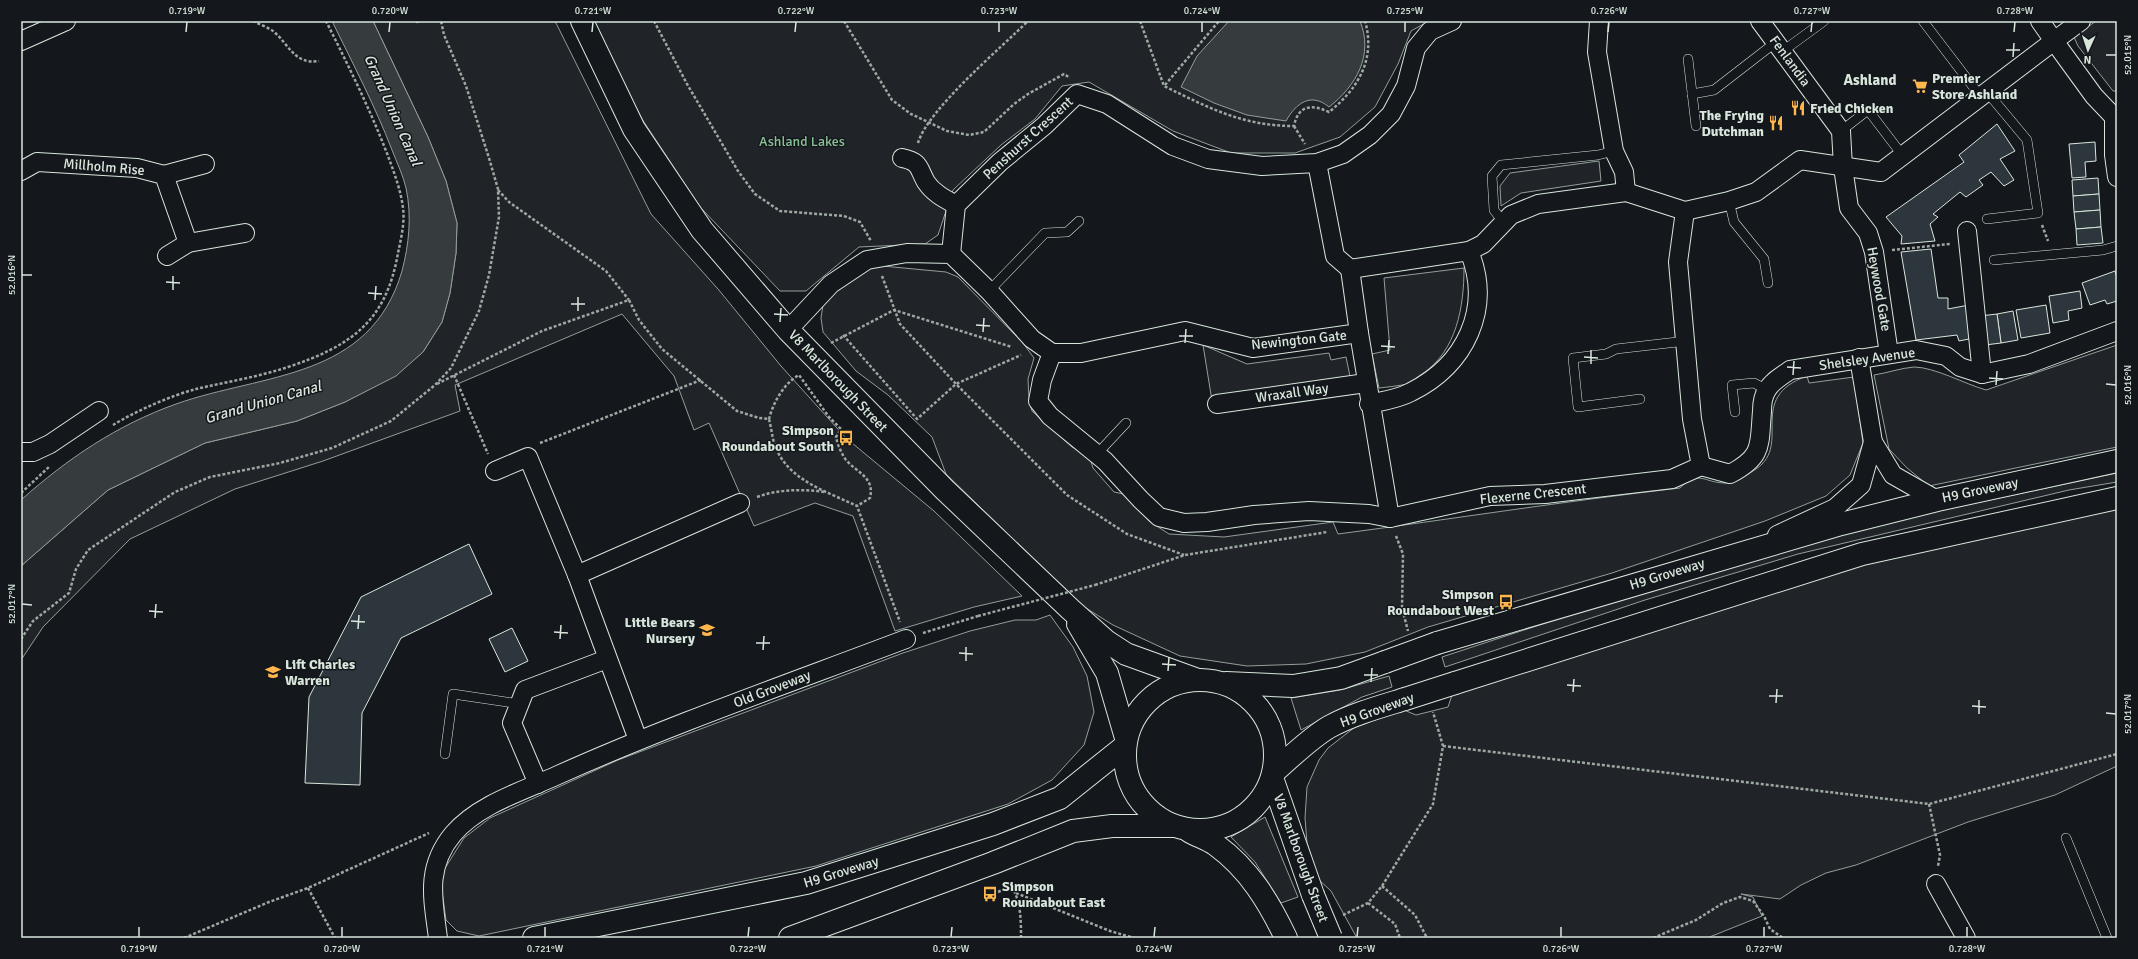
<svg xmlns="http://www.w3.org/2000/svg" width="2138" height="959" viewBox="0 0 2138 959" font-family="Signika,sans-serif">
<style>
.green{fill:#202428;stroke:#939e99}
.water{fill:#363b3e;stroke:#939e99}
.building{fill:#2c363c;stroke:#d8e6dc}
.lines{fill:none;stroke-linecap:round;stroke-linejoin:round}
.lane-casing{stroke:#d8e6dc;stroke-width:10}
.street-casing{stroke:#d8e6dc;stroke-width:20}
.secondary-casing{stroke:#d8e6dc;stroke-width:24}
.path{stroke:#9da8a2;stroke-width:2.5;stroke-dasharray:3 2;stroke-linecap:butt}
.lane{stroke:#14181c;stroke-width:9}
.street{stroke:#14181c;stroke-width:18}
.secondary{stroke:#14181c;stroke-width:22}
.secondary-bridge-casing{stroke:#d8e6dc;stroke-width:24;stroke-linecap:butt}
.path-bridge{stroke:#9da8a2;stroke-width:2.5;stroke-dasharray:3 2;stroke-linecap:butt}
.secondary-bridge{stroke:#14181c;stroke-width:22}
.ticks{fill:none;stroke:#d8e6dc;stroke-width:1.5}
.labels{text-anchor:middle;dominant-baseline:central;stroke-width:3;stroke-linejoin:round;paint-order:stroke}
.street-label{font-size:14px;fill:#d8e6dc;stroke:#14181c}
.poi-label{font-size:14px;font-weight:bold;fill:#d8e6dc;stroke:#14181c;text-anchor:start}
.park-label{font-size:14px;fill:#8ac095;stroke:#14181c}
.neighbourhood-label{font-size:15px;font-weight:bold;fill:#d8e6dc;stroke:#14181c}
.water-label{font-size:15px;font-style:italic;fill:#d8e6dc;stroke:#14181c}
.neatline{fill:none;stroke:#d8e6dc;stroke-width:1.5}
.ticks-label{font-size:10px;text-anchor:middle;fill:#d8e6dc}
</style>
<rect width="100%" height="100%" fill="#14181c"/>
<!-- green -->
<g class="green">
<path d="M373 21H555L651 214 718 289 781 366 846 438 934 511 1022 596 974 607 895 631 853 516 815 503 754 526 709 423 694 430 674 376 622 314 455 385 460 411 323 461 235 489 130 539 43 627 21 660V566L108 490 205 443 297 421 345 402 396 375 423 352 442 322 450 293 456 253 457 223 446 181 428 137Z"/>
<path d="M591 21H1429L1411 31 1398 64 1375 107 1340 137 1295 153H1231L1173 131 1089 82 1062 86 1035 119 1001 145 953 190 938 235 925 244 859 247 806 291H780L700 207 642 119Z"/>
<path d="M2096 21H2117V91H2113L2078 46 2074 37Z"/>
<path d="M1599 161 1601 181 1521 193 1501 206 1500 186 1510 173Z"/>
<path d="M872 265 946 272 958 277 1023 343 1034 358 1028 379 1029 399 1032 411 1072 447 1089 455 1093 468 1114 492 1129 495 1130 500 1149 521 1169 534 1224 537 1333 522 1338 534C1452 519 1566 501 1680 488 1699 469 1704 483 1725 483 1733 483 1749 474 1756 469 1793 444 1745 398 1807 376L1809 383 1854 377 1863 443 1850 475 1826 496 1765 521 1612 573 1428 627 1365 652 1306 664 1247 666 1180 656 1113 625 1081 605 946 474 932 437 888 395 856 371 823 332 821 318 823 305 835 291Z"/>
<path d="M1464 268C1464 306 1457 351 1422 374 1417 377 1412 382 1407 384 1398 386 1388 387 1379 388L1372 354 1390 350 1384 278Z"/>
<path d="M1203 345 1247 364 1329 353 1331 360 1346 357 1351 381 1212 401Z"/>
<path d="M2117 345V447L1929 486 1907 468 1889 449 1874 375C1887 373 1901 368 1914 367 1934 367 1965 384 1986 390Z"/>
<path d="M2117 473V482L2069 490 1798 554 1645 600 1445 667 1442 657 1694 574 1914 516Z"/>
<path d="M2117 507V766L2055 795 1968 822 1856 865 1826 873 1801 885 1780 899 1741 894 1753 897 1762 916 1707 938H1357L1331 891 1318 879 1307 843 1305 818 1307 787 1319 760 1328 748 1355 727 1404 710 1416 715 1448 707 1453 692 1851 568Z"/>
<path d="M1050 615 1073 647 1087 676 1094 712 1084 745 1052 780 1008 804 816 866 479 936 457 931 446 920 440 876 464 838 490 818 618 760 903 653 970 631 1015 620H1036Z"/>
<path d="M1389 676 1392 687 1362 697 1301 730 1291 698 1340 690Z"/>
<path d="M1265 817 1298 897 1281 903 1255 862 1231 837Z"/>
</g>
<!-- water -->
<g class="water">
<path d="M332 21H373L428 137 446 181 457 223 456 253 450 293 442 322 423 352 396 376 345 402 297 421 205 443 108 490 21 566V500C67 459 117 425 176 404 264 373 370 380 402 271 409 244 412 216 406 188 403 175 397 163 392 150 375 106 353 64 332 21Z"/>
<path d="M1229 21H1360C1374 55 1356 86 1329 107 1311 92 1296 103 1286 121L1247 115 1214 103 1181 87 1197 56Z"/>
</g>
<!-- building -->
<g class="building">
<path d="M1997 124 2015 151 2000 159 2014 180 2004 186 1991 172 1979 180 1983 185 1966 197 1960 192 1933 214 1938 217 1930 224 1935 241 1901 244 1902 236 1886 217 1964 162 1959 155Z"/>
<path d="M2095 142 2096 161 2085 162 2086 177 2072 178 2069 144Z"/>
<path d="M2098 178 2099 194 2073 196 2072 180Z"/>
<path d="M2099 194 2100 210 2074 212 2073 196Z"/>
<path d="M2100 210 2101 227 2076 229 2074 212Z"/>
<path d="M2101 227 2103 243 2077 245 2076 229Z"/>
<path d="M1931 249 1938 298H1948V309L1969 305 1974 338 1959 341 1957 335 1916 340 1901 252Z"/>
<path d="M2115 271 2117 278V301L2107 304 2105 300 2090 305 2082 283Z"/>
<path d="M2080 291 2082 308 2068 311 2069 320 2053 323 2049 296Z"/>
<path d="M2046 305 2050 333 2021 338 2016 310Z"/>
<path d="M2013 311 2018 340 2001 343 1997 314Z"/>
<path d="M1997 314 2001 343 1985 345 1980 316Z"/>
<path d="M469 544 492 594 401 638 362 713 360 785 305 783 309 697 361 597Z"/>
<path d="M512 628 528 661 505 672 489 639Z"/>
</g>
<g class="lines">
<!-- lane casing -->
<g class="lane-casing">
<g id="lane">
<path d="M1923 21 1981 97"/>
<path d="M1783 51 1824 21"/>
<path d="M1688 59 1696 126"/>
<path d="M1692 94 1714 90 1776 42"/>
<path d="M1841 131 1868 110 1903 156"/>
<path d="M1729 201 1734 222 1764 259 1768 283"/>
<path d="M1987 219 2038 213 2027 140 1987 92"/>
<path d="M1503 222 1494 210 1492 176 1501 165 1598 155 1614 151"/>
<path d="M1994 260 2103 250 2117 246"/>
<path d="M989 291 1045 233 1067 232 1079 221"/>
<path d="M1640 399 1578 407 1573 358 1606 354 1616 349 1686 341"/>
<path d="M1735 412 1732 385 1754 383 1767 390"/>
<path d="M1097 454 1126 423"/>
<path d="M445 754 453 694 520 704"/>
<path d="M2066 838 2107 938"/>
</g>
</g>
<!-- street casing -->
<g class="street-casing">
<g id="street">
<path d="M1599 21 1597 52 1614 151 1624 172 1626 192"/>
<path d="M1760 21 1841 131 1843 167 1849 208 1868 233 1874 252 1889 354"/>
<path d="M2040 21 2054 41 2081 21"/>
<path d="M21 41 66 21"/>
<path d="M2114 117V155L2117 177"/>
<path d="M902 158C921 162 918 168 926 182 933 193 945 199 956 205"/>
<path d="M1317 163 1335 256 1350 269"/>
<path d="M21 171 37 162 137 168 164 175 188 243"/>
<path d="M164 175 205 164"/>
<path d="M1967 231 1982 374"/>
<path d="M951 254 956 205 1000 162 1044 126 1077 94 1107 104 1173 146 1208 159 1262 166 1317 163 1343 154 1370 135 1391 114 1406 86 1416 48 1430 31 1452 21"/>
<path d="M167 256 188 243 245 233"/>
<path d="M788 330 831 284 867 260 907 253 951 254 989 291 1032 339 1052 353H1081L1185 331 1253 348 1359 333 1350 269 1469 251 1483 244 1511 215 1538 204 1626 192 1685 211 1729 201 1756 192 1800 160 1881 172 2054 41 2094 96 2114 117"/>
<path d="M1359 333 1390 518"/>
<path d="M1052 353 1042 380 1038 401 1050 416 1105 461 1141 500 1159 517 1184 523 1207 522 1254 515 1309 511 1369 514 1390 518 1490 496 1545 494 1672 479 1701 466 1692 419 1678 262 1685 211"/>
<path d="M1859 358 1873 442 1893 475 1937 500"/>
<path d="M1217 404 1366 383"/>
<path d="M1369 404C1383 401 1398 399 1411 392 1465 365 1493 309 1469 251"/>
<path d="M21 452H33L50 444 99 411"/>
<path d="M1701 466 1730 474C1764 456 1759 445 1762 411 1762 404 1763 396 1767 390 1772 381 1782 376 1790 370L1916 350 1946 356 1960 367 1982 374 2029 364 2117 331"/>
<path d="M495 471 528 457 577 575 638 740"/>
<path d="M1777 535 1835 508 1861 485 1873 442"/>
<path d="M577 575 740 503"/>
<path d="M538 784 512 723 525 690 607 659"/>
<path d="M1936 884 1966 938"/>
<path d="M438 938C433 899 425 868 453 834 479 804 523 791 558 775 672 724 790 683 906 639"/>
</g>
</g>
<!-- secondary casing -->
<g class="secondary-casing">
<g id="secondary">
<path d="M582 21 634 129 702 230 788 330 945 490 1070 609 1106 641 1126 654 1198 680"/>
<path d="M1078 624 1107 673 1126 738"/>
<path d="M1437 643 1841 524 1937 500 2117 461"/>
<circle cx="1200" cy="755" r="75"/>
<path d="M1226 683 1293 686 1341 678 1385 662"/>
<path d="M1455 683 1862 554 2117 498"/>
<path d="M1274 772C1291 757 1309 739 1329 727 1353 714 1379 707 1405 699"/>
<path d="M1272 778 1313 895"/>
<path d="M1189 831C1197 836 1208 839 1216 845 1249 869 1269 902 1286 938"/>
<path d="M534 938 806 883 993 824 1060 798 1125 746"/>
<path d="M790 938 993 863 1073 831 1112 826H1173"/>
</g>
</g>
<!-- path -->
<g class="path">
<path d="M253 21C259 24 267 27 273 31 289 44 294 65 319 61"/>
<path d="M654 21 687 84 738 171 755 194 780 211 844 216 860 222 871 241"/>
<path d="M844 21 892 100 911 114 947 131 969 135 984 132 1014 104 1028 94 1064 74 1070 78"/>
<path d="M1140 21 1164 86C1209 108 1243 126 1294 126 1298 105 1312 104 1329 112 1358 89 1376 59 1365 21"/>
<path d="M416 22 422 21"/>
<path d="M1165 85 1219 21"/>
<path d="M1294 126 1305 144"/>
<path d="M918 143C928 109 1001 48 1028 21"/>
<path d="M498 190 509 202 606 271 629 300"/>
<path d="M2042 225 2048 241"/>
<path d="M1892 250 1950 244"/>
<path d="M882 276 900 324 956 384 1067 495 1127 534 1184 555"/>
<path d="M843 335 917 419 956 384 1021 355"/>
<path d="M831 343 894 310 1012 347"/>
<path d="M454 375 488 454"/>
<path d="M437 384 542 331 629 300 639 320 662 349 737 411 759 418 769 419C771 427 772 435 774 443 786 480 826 491 857 506L900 622"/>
<path d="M769 419C773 403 784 383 799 375L829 417 841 429 836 437C838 445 841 453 846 460 857 473 875 477 870 498L857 506"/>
<path d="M113 425C136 411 170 396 196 389 226 382 258 377 288 367 351 346 386 322 398 253 401 239 405 222 403 208 401 191 394 172 388 156 370 109 348 65 326 21"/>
<path d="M540 443 701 380"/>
<path d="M21 493 50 466"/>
<path d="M757 497C779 489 802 489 825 492"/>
<path d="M1396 536 1403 554 1402 608 1408 631"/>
<path d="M1095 585 1185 555 1327 532"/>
<path d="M923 633 978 616"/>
<path d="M21 639 33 621 69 593 76 569 88 550 175 492 210 477 280 463 332 448 391 421 435 385 451 368 479 311 489 275 499 217 498 189 489 158 466 86 444 35 441 21"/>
<path d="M1443 746 1929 804 2117 754"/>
<path d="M1929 804 1940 855 1938 866"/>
<path d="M1382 886 1415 915 1427 938"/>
<path d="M308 888 335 938"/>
<path d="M998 892 1011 886C1021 900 1021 921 1021 938"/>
<path d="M1016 893 1110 931 1134 938"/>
<path d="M1368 903 1395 924 1400 938"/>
<path d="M1343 915 1368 903 1382 886 1433 804 1443 746 1433 712"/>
<path d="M184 938 269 902 308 888 429 833"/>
<path d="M1653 938 1696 920 1723 903 1740 897 1753 901 1764 916 1770 929 1783 938"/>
</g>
<!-- lane -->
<use href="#lane" class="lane"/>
<!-- street -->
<use href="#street" class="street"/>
<!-- secondary -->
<use href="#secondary" class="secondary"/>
<!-- secondary-bridge casing -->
<g class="secondary-bridge-casing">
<g id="secondary-bridge">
<path d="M1385 662 1437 643"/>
<path d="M1405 699 1455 683"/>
<path d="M1313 895 1331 938"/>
</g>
</g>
<!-- path-bridge -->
<path class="path-bridge" d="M978 616 1095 585"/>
<!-- secondary-bridge -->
<use href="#secondary-bridge" class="secondary-bridge"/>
</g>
<!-- ticks -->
<path class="ticks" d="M186 32 187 22M389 32 390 22M592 32 593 22M795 32 796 22M999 32V22M1202 32V22M1405 32V22M1608 32 1609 22M1811 32 1812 22M2014 32 2015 22M2006 50H2020M2106 55H2116M2013 57 2014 43M22 275H32M166 282 180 283M173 290V276M368 293 382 294M375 300 376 286M571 304H585M578 311V297M774 314 788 315M780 322 781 308M976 325 990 326M983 332 984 318M1179 336H1193M1185 343 1186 329M1381 346 1395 347M1388 354 1389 340M1584 357 1598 358M1591 364V350M1787 367 1801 368M1793 375 1794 361M1989 378 2003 379M2106 384 2116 385M1996 385 1997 371M22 604 32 605M149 611 163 612M155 618 156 604M351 621 365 622M358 629 359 615M554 632 568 633M560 639 561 625M756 643H770M763 650 764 636M959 653 973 654M966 661V647M1162 664 1176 665M1168 671 1169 657M1364 675H1378M1371 682 1372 668M1567 685 1581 686M1573 692 1574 679M1769 696H1783M1776 703 1777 689M1972 706 1986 707M2106 713 2116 714M1979 714V700M139 937V927M342 937V927M545 937V927M748 937 749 927M951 937 952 927M1154 937 1155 927M1357 937 1358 927M1561 937V927M1764 937V927M1967 937V927"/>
<!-- icons -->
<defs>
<g id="supermarket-bare" transform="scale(1.2)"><path d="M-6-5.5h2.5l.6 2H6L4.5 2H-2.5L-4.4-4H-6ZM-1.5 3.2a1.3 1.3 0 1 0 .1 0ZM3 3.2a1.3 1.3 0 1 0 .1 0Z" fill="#ffb74d" stroke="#14181c" stroke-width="2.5" paint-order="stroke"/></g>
<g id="restaurant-bare" transform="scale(1.2)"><path d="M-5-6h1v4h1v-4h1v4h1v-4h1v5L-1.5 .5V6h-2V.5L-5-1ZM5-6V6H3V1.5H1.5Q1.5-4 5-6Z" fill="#ffb74d" stroke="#14181c" stroke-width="2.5" paint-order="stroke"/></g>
<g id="bus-bare" transform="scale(1.2)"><path d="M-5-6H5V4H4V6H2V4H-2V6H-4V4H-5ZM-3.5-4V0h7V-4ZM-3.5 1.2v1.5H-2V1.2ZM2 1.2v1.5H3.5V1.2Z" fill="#ffb74d" stroke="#14181c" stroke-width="2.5" paint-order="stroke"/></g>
<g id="school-bare" transform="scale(1.2)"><path d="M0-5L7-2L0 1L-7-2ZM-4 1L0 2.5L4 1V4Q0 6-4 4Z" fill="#ffb74d" stroke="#14181c" stroke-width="2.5" paint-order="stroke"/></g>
</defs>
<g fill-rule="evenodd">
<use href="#supermarket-bare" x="1920" y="86"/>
<use href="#restaurant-bare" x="1798" y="108"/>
<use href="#restaurant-bare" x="1776" y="123"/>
<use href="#bus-bare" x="846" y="438"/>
<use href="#bus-bare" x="1506" y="602"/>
<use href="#school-bare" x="707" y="630"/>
<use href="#school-bare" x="273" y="672"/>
<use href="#bus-bare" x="990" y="894"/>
</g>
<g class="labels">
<!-- street labels -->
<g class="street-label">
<text transform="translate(1790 61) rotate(54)">Fenlandia</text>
<text transform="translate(1028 138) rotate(-42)">Penshurst Crescent</text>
<text transform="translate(104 167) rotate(5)">Millholm Rise</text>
<text transform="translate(1879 289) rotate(80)">Heywood Gate</text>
<text transform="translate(1299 340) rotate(-6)">Newington Gate</text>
<text transform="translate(1867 359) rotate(-8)">Shelsley Avenue</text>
<text transform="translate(838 381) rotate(46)">V8 Marlborough Street</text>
<text transform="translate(1292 393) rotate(-8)">Wraxall Way</text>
<text transform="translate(1980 490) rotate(-12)">H9 Groveway</text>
<text transform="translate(1533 494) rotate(-6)">Flexerne Crescent</text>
<text transform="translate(1667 574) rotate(-17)">H9 Groveway</text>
<text transform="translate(772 689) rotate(-21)">Old Groveway</text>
<text transform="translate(1377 710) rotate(-20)">H9 Groveway</text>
<text transform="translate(1301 858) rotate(70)">V8 Marlborough Street</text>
<text transform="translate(841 872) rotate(-17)">H9 Groveway</text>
</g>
<!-- poi labels -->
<g class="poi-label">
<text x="1932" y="78">Premier<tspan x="1932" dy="16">Store Ashland</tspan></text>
<text x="1810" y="108">Fried Chicken</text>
<text x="1764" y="115" text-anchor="end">The Frying<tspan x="1764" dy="16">Dutchman</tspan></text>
<text x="834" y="430" text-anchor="end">Simpson<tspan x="834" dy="16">Roundabout South</tspan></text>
<text x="1494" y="594" text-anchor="end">Simpson<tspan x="1494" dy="16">Roundabout West</tspan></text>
<text x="695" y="622" text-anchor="end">Little Bears<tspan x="695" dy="16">Nursery</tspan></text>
<text x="285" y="664">Lift Charles<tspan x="285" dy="16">Warren</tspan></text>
<text x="1002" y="886">Simpson<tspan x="1002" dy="16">Roundabout East</tspan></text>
</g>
<!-- park labels -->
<g class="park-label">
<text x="802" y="141">Ashland Lakes</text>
</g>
<!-- neighbourhood labels -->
<g class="neighbourhood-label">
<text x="1870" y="80">Ashland</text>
</g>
<!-- water labels -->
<g class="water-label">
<text transform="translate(393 110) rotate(66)">Grand Union Canal</text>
<text transform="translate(263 402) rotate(-16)">Grand Union Canal</text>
</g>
</g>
<!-- border -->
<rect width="2138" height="959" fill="none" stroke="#14181c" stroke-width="44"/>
<!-- north arrow -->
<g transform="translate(2088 50) rotate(183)" stroke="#14181c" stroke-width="3" paint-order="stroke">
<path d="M0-3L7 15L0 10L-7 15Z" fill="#d8e6dc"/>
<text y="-6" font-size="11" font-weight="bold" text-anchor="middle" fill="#d8e6dc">N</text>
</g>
<rect x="22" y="22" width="2094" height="915" class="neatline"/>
<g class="ticks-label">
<text x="187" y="14">0.719°W</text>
<text x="390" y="14">0.720°W</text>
<text x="593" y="14">0.721°W</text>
<text x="796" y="14">0.722°W</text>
<text x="999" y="14">0.723°W</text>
<text x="1202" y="14">0.724°W</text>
<text x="1405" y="14">0.725°W</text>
<text x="1609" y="14">0.726°W</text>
<text x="1812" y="14">0.727°W</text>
<text x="2015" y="14">0.728°W</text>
<text transform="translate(2127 55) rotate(-90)" y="4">52.015°N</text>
<text transform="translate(11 275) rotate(-90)" y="4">52.016°N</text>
<text transform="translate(2127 385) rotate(-90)" y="4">52.016°N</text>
<text transform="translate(11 604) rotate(-90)" y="4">52.017°N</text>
<text transform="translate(2127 714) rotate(-90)" y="4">52.017°N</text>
<text x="139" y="952">0.719°W</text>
<text x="342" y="952">0.720°W</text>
<text x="545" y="952">0.721°W</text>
<text x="748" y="952">0.722°W</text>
<text x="951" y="952">0.723°W</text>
<text x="1154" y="952">0.724°W</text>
<text x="1357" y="952">0.725°W</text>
<text x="1561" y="952">0.726°W</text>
<text x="1764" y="952">0.727°W</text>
<text x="1967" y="952">0.728°W</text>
</g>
</svg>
